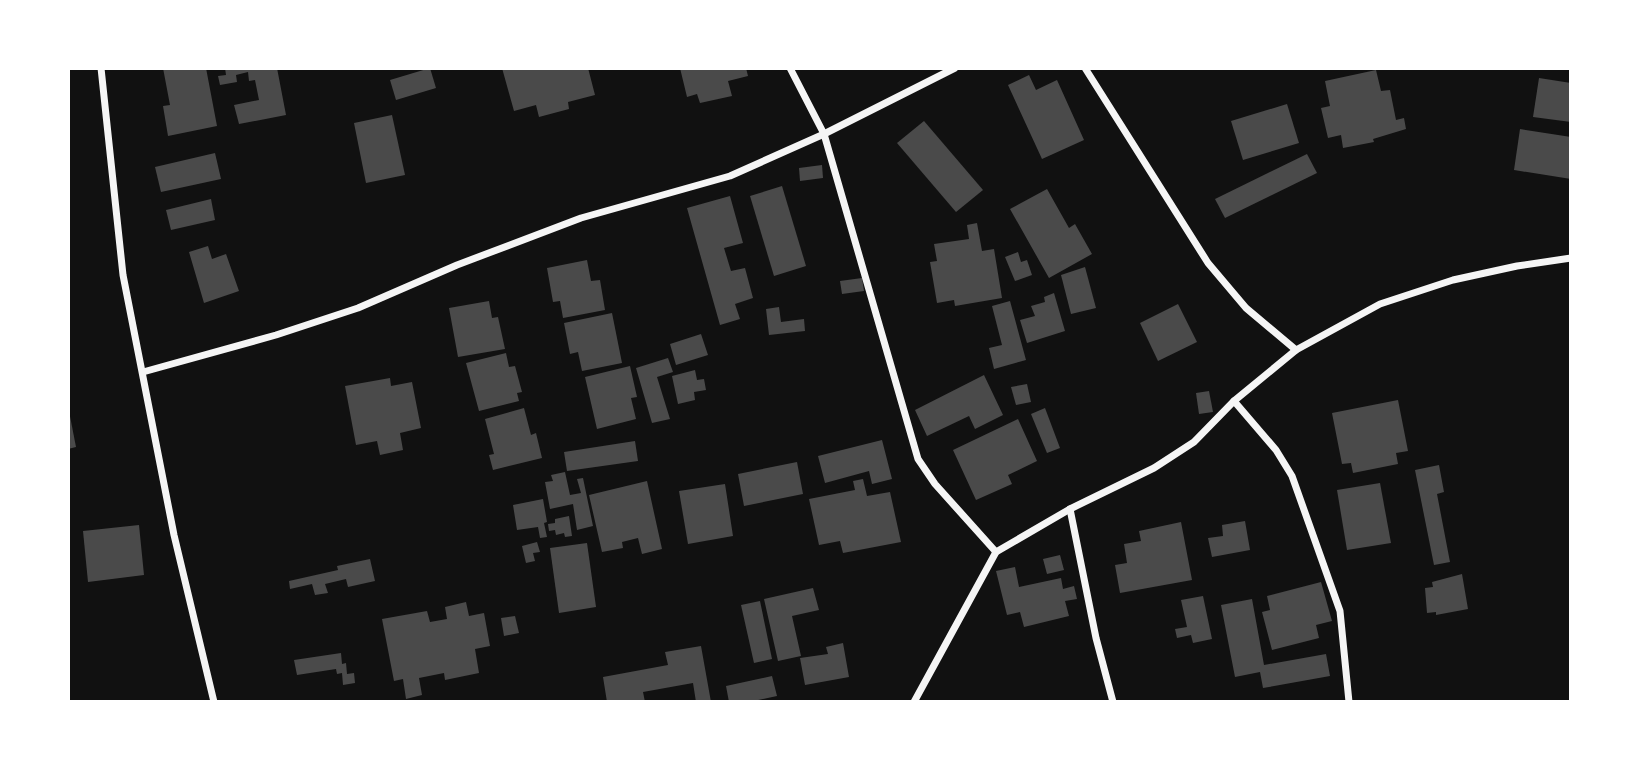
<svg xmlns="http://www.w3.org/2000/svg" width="1639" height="770" viewBox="0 0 1639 770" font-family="Inter,sans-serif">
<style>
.building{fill:#4a4a4a}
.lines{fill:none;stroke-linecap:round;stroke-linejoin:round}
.minor{stroke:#f5f5f5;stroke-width:7}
</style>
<rect width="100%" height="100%" fill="#111"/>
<!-- building -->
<g class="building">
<path d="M163 68H206L217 126 168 136 163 106 170 105Z"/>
<path d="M225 68H277L286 115 239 124 234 105 259 100 255 80 249 81 248 72 236 75 237 82 220 85 218 76 226 75Z"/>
<path d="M430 68 436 88 396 100 390 80Z"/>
<path d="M502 68H588L595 95 568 102 569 109 539 117 536 105 514 111Z"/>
<path d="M680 68H746L748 76 728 81 732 96 700 103 697 94 687 97Z"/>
<path d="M1376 70 1381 91 1390 90 1396 120 1404 118 1406 129 1373 139 1374 142 1343 148 1341 135 1328 138 1321 108 1330 106 1325 81Z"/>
<path d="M1029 75 1036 90 1057 80 1084 140 1042 159 1008 85Z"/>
<path d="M1539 78 1571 83V122L1533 117Z"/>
<path d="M1287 104 1299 143 1243 160 1231 121Z"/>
<path d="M392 115 405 175 366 183 354 123Z"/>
<path d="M924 121 983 190 956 212 897 143Z"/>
<path d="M1520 129 1571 137V179L1514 170Z"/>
<path d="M215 153 221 179 161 192 155 167Z"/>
<path d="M1307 154 1317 173 1225 218 1215 199Z"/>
<path d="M822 165 823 178 800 181 799 168Z"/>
<path d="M782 186 806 266 774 276 750 196Z"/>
<path d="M1047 189 1069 228 1075 224 1092 254 1049 278 1010 209Z"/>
<path d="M730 196 743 243 724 248 731 271 745 268 753 298 735 304 740 319 720 325 687 208Z"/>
<path d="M211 199 215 220 171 230 166 210Z"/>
<path d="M977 223 982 251 994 249 1002 298 955 306 954 300 937 303 930 262 937 261 934 244 969 239 967 225Z"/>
<path d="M208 246 212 259 226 254 239 291 204 303 189 252Z"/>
<path d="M1018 252 1021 262 1027 260 1032 275 1015 281 1005 257Z"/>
<path d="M587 260 591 281 600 280 605 310 563 318 560 301 553 302 547 268Z"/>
<path d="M1085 267 1096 308 1071 314 1061 275Z"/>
<path d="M862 278 864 291 842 294 840 281Z"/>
<path d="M1054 293 1065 331 1027 343 1020 320 1035 316 1031 306 1045 302 1044 297Z"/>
<path d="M489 301 492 318 498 317 505 349 458 357 449 308Z"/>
<path d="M1010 301 1026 360 994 369 989 348 1002 345 992 306Z"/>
<path d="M1178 304 1197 342 1158 361 1140 323Z"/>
<path d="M779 307 781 322 804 319 805 331 769 335 766 309Z"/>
<path d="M612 313 622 363 582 371 578 352 570 354 564 323Z"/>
<path d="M701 334 708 355 676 365 670 344Z"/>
<path d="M506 353 509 367 515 366 522 392 517 393 519 401 479 411 466 363Z"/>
<path d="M668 358 673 372 657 377 670 419 652 423 636 368Z"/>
<path d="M630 366 637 397 631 398 636 419 597 429 585 377Z"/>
<path d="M695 370 697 380 704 379 706 390 694 392 695 400 678 404 672 376Z"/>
<path d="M984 375 1003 415 975 429 969 416 927 436 915 410Z"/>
<path d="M390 378 391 386 412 382 421 428 400 433 403 450 380 455 377 441 356 445 345 386Z"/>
<path d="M1027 384 1031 402 1016 405 1011 387Z"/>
<path d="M1209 391 1213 412 1199 414 1196 393Z"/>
<path d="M1398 400 1408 451 1396 453 1398 464 1353 473 1351 463 1342 464 1332 413Z"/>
<path d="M68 406 76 447 68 449Z"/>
<path d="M524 408 531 435 536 433 542 458 493 470 489 455 494 454 485 419Z"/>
<path d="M1045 408 1060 448 1047 453 1031 414Z"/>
<path d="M1018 419 1037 461 1008 475 1012 484 976 500 953 450Z"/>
<path d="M882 440 892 479 872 484 869 471 825 483 818 456Z"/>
<path d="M635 441 638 461 567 471 564 452Z"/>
<path d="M797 462 803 494 744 506 738 474Z"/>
<path d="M1439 465 1444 492 1437 494 1450 562 1434 565 1415 470Z"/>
<path d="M565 472 570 495 581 493 577 479 583 478 593 526 577 530 573 504 550 509 545 482 553 481 551 475Z"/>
<path d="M863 479 867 496 890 492 901 542 843 553 840 541 819 545 809 499 855 490 853 481Z"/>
<path d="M647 481 662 549 642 554 638 538 622 542 623 548 602 552 589 495Z"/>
<path d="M1380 483 1391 543 1347 550 1337 490Z"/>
<path d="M725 484 733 536 688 544 679 491Z"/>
<path d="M543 499 547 522 544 523 547 537 540 538 538 527 517 530 513 505Z"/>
<path d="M569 516 572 536 565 537 564 533 556 535 555 530 549 531 548 524 555 523V519Z"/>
<path d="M1245 521 1250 550 1212 557 1208 538 1223 536 1222 525Z"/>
<path d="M1181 522 1192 580 1120 593 1115 565 1127 563 1124 544 1141 541 1139 531Z"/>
<path d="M139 525 144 575 88 582 83 531Z"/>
<path d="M537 542 540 552 533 553 535 561 526 563 522 546Z"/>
<path d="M587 543 596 607 559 613 550 548Z"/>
<path d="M1060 555 1064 570 1047 574 1043 559Z"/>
<path d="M370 559 375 581 348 587 346 579 325 584 328 593 315 595 312 584 290 589 289 581 338 570 337 566Z"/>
<path d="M1015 567 1019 587 1061 578 1063 589 1074 586 1077 599 1065 601 1069 616 1024 627 1020 612 1007 615 996 571Z"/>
<path d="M1462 574 1468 609 1436 615V612L1427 613 1425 588 1433 587 1432 582Z"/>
<path d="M1321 582 1332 621 1316 625 1319 638 1272 650 1262 612 1270 610 1267 596Z"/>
<path d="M813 588 819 610 792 616 801 656 778 661 764 599Z"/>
<path d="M1203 596 1212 639 1193 643 1191 635 1177 638 1175 629 1187 627 1181 600Z"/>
<path d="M1252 599 1264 665 1326 654 1330 676 1263 688 1260 672 1235 677 1221 605Z"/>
<path d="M760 601 772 659 754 663 741 605Z"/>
<path d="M466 602 469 616 484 613 490 646 475 649 479 673 445 680 444 673 419 678 422 695 406 699 403 679 394 681 382 619 427 611 430 622 447 619 445 607Z"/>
<path d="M515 616 519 633 504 636 501 618Z"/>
<path d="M843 643 849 677 805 685 800 658 828 654 826 647Z"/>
<path d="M701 646 711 702H696L693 683 643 692 645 702H607L603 677 668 665 665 652Z"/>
<path d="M341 653 342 664 346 663 347 674 354 673 355 683 343 685 342 673 337 674 336 669 297 675 294 660Z"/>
<path d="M772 676 777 696 749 702H729L726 686Z"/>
</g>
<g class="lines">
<!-- minor -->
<g class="minor">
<path d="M101 68 123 275 174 535 214 702"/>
<path d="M790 68 824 134 918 459 935 484 996 552"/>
<path d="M1085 68 1208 263 1246 308 1296 350"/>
<path d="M143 372 276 335 358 308 457 265 581 218 730 176 824 134 955 68"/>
<path d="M1234 401 1276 450 1292 476 1340 611 1349 702"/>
<path d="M1070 509 1096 638 1113 702"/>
<path d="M914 702 996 552 1070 509 1154 468 1194 442 1234 401 1296 350 1380 304 1453 280 1517 266 1571 258"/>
</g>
</g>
<!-- border -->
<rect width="1639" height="770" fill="none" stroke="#ffffff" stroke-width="140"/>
</svg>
